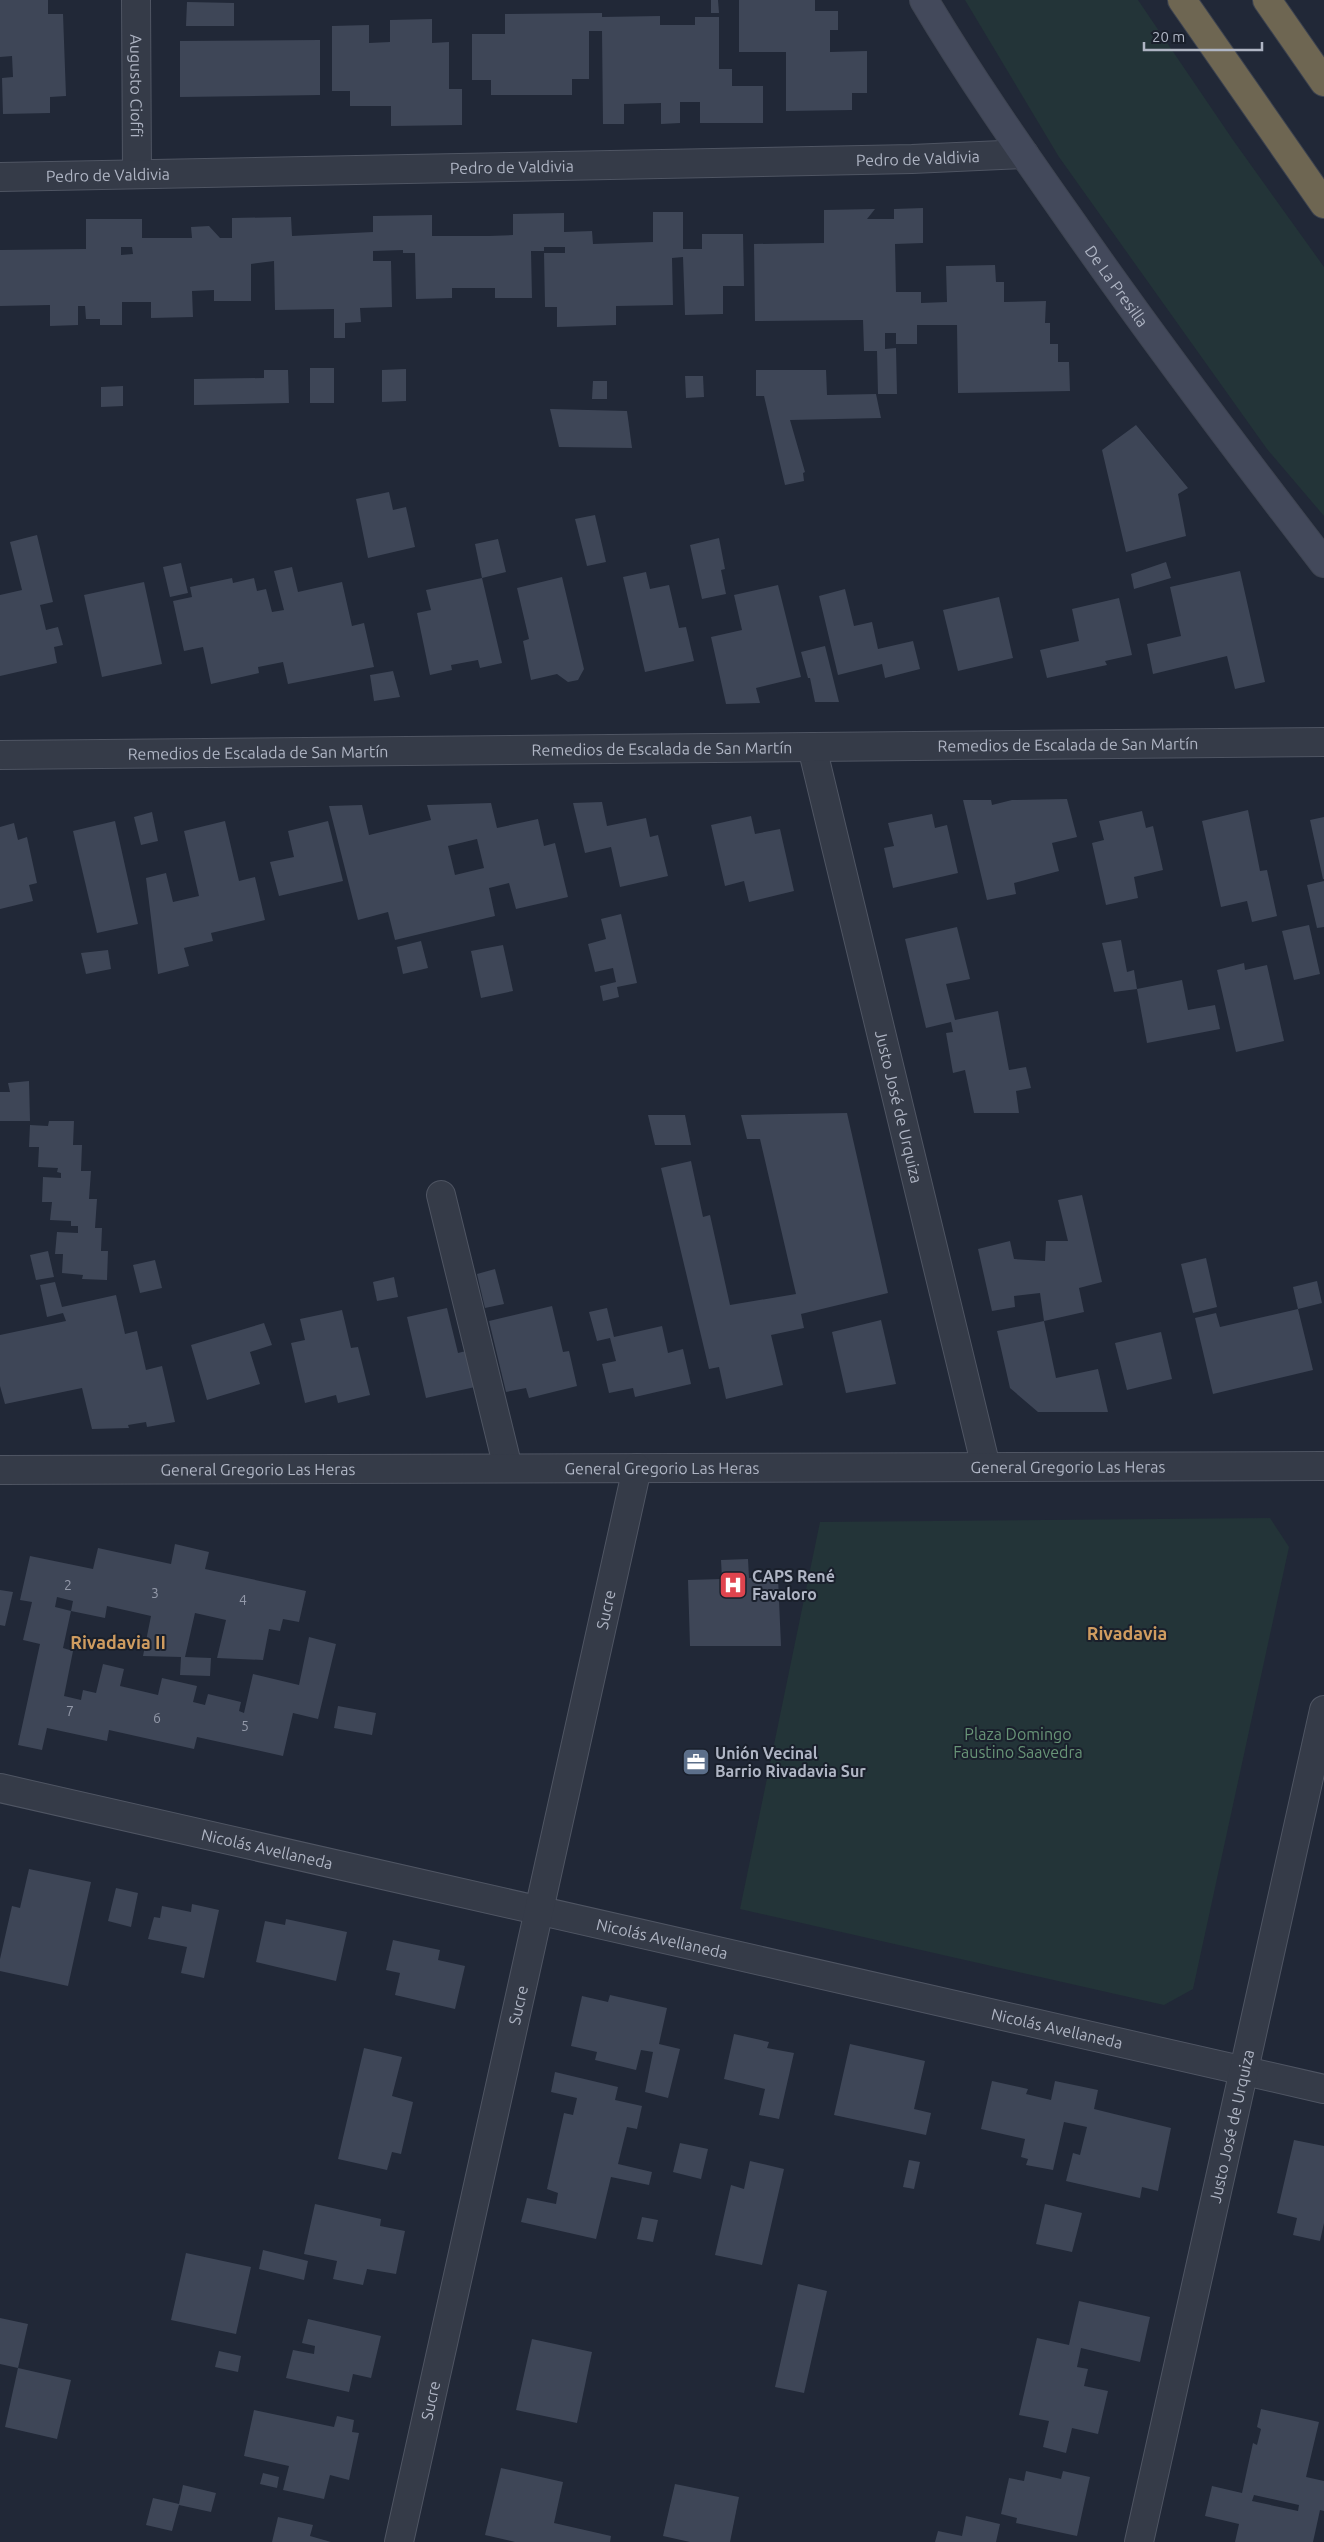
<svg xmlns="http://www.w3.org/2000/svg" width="1324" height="2542" viewBox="0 0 1324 2542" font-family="Ubuntu,sans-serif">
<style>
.green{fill:#233438}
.building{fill:#3e4657;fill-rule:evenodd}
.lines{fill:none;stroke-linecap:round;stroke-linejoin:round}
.street-casing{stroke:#4f5563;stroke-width:30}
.secondary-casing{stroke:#3e4451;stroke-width:30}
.highway-casing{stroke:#3c424f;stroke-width:30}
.street{stroke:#353b48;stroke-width:28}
.secondary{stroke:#43495b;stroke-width:28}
.highway{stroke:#6e6652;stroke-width:28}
.labels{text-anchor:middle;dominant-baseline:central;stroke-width:4;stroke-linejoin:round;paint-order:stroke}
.number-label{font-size:14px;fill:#9399a9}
.street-label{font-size:16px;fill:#afb5c4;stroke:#1a202c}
.poi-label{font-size:16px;font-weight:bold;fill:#afb5c4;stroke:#1a202c;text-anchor:start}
.park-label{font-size:16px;fill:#689477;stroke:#1a202c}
.neighbourhood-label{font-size:18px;font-weight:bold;fill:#cf9c60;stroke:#1a202c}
</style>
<rect width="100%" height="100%" fill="#212837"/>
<!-- green -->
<g class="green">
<path d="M965 0H1138L1233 140 1324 267V516L1267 449 1059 157Z"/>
<path d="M1270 1518 1289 1547 1193 1989 1164 2005 740 1909 820 1522Z"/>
</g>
<!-- building -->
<g class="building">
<path d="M0 0H48V14H63L66 96 50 97V113L3 114 2 78 13 77 12 56 0 57Z"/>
<path d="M711 0H718L719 13H711Z"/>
<path d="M739 0H815V11H838V30H830V52L867 51V93H852V110L786 111V52H739Z"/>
<path d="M187 2 234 3V26H186Z"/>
<path d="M602 13V17L660 16V25H695V17H719V69H732V86H763V123H700V102H680V123L661 124V103L624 104V124H603L602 31H589V79H572V95H491V80H472V34H505V14Z"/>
<path d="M432 19V43L449 42V89H462V125L391 126V106H350V91H332V26L369 25V43L390 42V20Z"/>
<path d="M320 40V95L180 97V41Z"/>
<path d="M923 208V243L895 244 896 292H921V303L947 302 946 266 995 265 996 282H1004V302L1046 301 1045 323H1050V344H1058V362H1069L1070 391 958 393 957 325H917V344H896V333H885V349L896 348 897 394H878L877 351H864L863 320 755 321 754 244 824 243V210L875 209 867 219H894V209Z"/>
<path d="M653 212H683V249H702V234H743L744 286H723V314L685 315 683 257 672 258 673 305 616 306V325L557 327V307H545L544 253H565V247H544V251H531L532 298H495V288H452V298L416 299 415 253H403V250L373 251V261H391L392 307 360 308 361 322 345 323V338H334V309L275 310 274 261 251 264V301H214V290L192 291 193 317 151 318V302H122V325H100V319H86L85 306H78V325L50 326V305L0 306V250L86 249V219H142V238H192L191 227 209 226 220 238H232V218L291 217 292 236 373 232V216L432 215V236H489L513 235V214L564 213V232L592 231 593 244 653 242ZM121 247H132L133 254 121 255Z"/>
<rect x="310" y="368" width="24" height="35"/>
<path d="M406 369V401L382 402V370Z"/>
<path d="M264 370H288L289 403 194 405V379L264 378Z"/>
<path d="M756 370H826L827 395 876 394 881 418 790 420 805 472 803 473 804 481 785 485 764 396H756Z"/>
<path d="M685 376H703L704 397 686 398Z"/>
<path d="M593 381H607V399H592Z"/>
<path d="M123 386V406L101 407V387Z"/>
<path d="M550 409 627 411 632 448 559 447Z"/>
<path d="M1136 425 1188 488 1178 494 1186 536 1126 552 1102 450Z"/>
<path d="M389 492 393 510 406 507 415 547 368 558 356 499Z"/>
<path d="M595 515 606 562 587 566 575 519Z"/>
<path d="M37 535 53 602 40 605 46 630 58 627 63 645 54 647 57 663 0 676V595L22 590 10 542Z"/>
<path d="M719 538 725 569 721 570 726 594 702 599 690 545Z"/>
<path d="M498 539 506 572 482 578 475 544Z"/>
<path d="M1166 562 1171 578 1134 589 1131 574Z"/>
<path d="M181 563 188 593 170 597 163 567Z"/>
<path d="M292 567 298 592 342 582 352 626 364 623 374 667 288 684 283 662 258 667 259 673 211 684 203 647 184 651 173 601 192 597 190 587 232 578 233 583 254 578 257 591 266 589 272 612 284 610 274 571Z"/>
<path d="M1240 571 1265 682 1235 689 1227 656 1153 674 1147 644 1181 636 1170 587Z"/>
<path d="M646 572 650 589 669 585 679 628 686 627 694 661 645 672 623 577Z"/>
<path d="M562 577 584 669 578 680 568 682 557 674 531 680 523 641 529 639 517 588Z"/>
<path d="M482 578 502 663 480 668 478 660 451 665 452 670 430 675 417 613 431 610 426 590Z"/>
<path d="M144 582 162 664 102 677 84 595Z"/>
<path d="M778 585 801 677 756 688 760 703 726 704 711 637 742 630 734 595Z"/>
<path d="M845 589 854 626 872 622 878 649 913 641 920 669 885 678 882 664 838 675 819 596Z"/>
<path d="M999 597 1013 658 958 671 943 610Z"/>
<path d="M1119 598 1132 655 1105 661 1107 665 1047 678 1040 650 1079 641 1072 609Z"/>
<path d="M825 646 839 702H815L810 678H808L801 652Z"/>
<path d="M393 671 400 697 374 701 370 675Z"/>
<path d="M1067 799 1077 837 1052 843 1059 871 1014 883 1016 894 987 900 963 800H991L992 805 1012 800Z"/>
<path d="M602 802 607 826 646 818 650 837 658 835 668 876 620 887 611 847 585 853 573 803Z"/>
<path d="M491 803 497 828 538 819 544 846 555 843 568 897 516 909 509 883 489 888 495 916 395 940 388 912 358 920 329 806 362 805 369 835 431 820 427 805ZM477 839 484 868 455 875 448 846Z"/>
<path d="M1248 810 1260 871 1267 870 1277 916 1252 922 1247 901 1221 907 1202 821Z"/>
<path d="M1142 811 1146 828 1153 826 1163 870 1134 877 1138 898 1106 905 1092 843 1104 840 1099 821Z"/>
<path d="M152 812 158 841 141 845 134 817Z"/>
<path d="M932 814 935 828 947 825 958 873 893 888 884 848 894 846 888 823Z"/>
<path d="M751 816 755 834 780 829 794 891 749 902 744 881 725 886 711 825Z"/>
<path d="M1324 817V879H1323L1310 820Z"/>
<path d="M115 821 138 924 97 933 73 831Z"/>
<path d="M225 821 239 881 255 877 265 920 211 933 213 941 184 948 189 966 158 974 146 878 166 873 173 902 199 896 184 831Z"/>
<path d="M328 821 343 881 279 896 270 862 294 857 288 831Z"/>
<path d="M14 823 18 840 27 837 37 883 29 885 33 901 0 909V827Z"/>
<path d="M1324 881V927L1317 928 1307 885Z"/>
<path d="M621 914 637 983 617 987 619 997 603 1001 600 986 616 982 613 968 595 972 588 944 606 939 601 919Z"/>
<path d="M1309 925 1320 974 1294 980 1282 931Z"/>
<path d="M957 927 970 979 946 984 955 1020 998 1011 1009 1070 1026 1067 1031 1088 1016 1091 1019 1113H974L965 1070 953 1073 946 1033 953 1032 951 1022 926 1028 905 939Z"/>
<path d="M1121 940 1127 972 1134 970 1137 989 1182 980 1188 1010 1215 1005 1220 1029 1147 1043 1137 989 1114 992 1110 975 1102 943Z"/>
<path d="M421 941 428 968 403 974 397 947Z"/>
<path d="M503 945 513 991 481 998 471 951Z"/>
<path d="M108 950 111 969 86 974 81 953Z"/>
<path d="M1244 963 1245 970 1267 965 1284 1041 1236 1052 1217 970Z"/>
<path d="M29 1081 30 1121H0V1092H10L8 1083Z"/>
<path d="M847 1113 888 1293 801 1314 804 1328 771 1335 783 1385 726 1399 719 1367 709 1369 661 1168 691 1161 703 1217 710 1215 730 1305 796 1294 760 1139H747L741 1115Z"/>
<path d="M648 1115H685L691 1145H655Z"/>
<path d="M49 1121H74L73 1145H82L81 1171H91L89 1199H97L95 1228H102L101 1251H108L107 1280 82 1279 83 1275 62 1273 63 1254H55L57 1232 78 1233V1226H71V1221L50 1220 52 1202H42L43 1177 61 1178V1173L57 1172 58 1168 38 1167 39 1147H29L30 1125 48 1126Z"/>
<path d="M1082 1195 1102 1282 1079 1288 1084 1312 1044 1321 1040 1293 1014 1296 1015 1307 992 1311 978 1249 1010 1241 1014 1259 1045 1261 1046 1241H1068L1058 1200Z"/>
<path d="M48 1251 54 1277 36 1280 30 1255Z"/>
<path d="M1206 1258 1217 1307 1193 1313 1181 1264Z"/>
<path d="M155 1260 162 1288 140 1293 133 1265Z"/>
<path d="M495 1269 504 1304 485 1308 477 1274Z"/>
<path d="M394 1277 398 1297 377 1301 373 1282Z"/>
<path d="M1317 1281 1322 1303 1298 1309 1293 1287Z"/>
<path d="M55 1282 62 1307 116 1295 125 1334 137 1331 146 1370 162 1366 175 1422 147 1427 146 1422 128 1425 129 1428 92 1429 82 1388 5 1404 0 1386V1335L66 1321 63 1313 47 1317 40 1285Z"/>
<path d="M552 1306 563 1352 569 1351 577 1386 529 1398 526 1388 506 1392 489 1321Z"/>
<path d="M447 1308 458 1353 466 1351 475 1387 426 1398 407 1317Z"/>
<path d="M607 1308 614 1337 662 1326 668 1353 683 1349 691 1384 635 1397 633 1388 609 1393 602 1364 616 1361 610 1338 597 1341 589 1312Z"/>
<path d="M1298 1309 1313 1370 1213 1394 1195 1318 1216 1313 1220 1327Z"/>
<path d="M342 1310 351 1348 358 1347 370 1395 338 1403 336 1395 305 1403 291 1343 305 1340 300 1319Z"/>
<path d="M881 1320 896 1384 846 1393 832 1332Z"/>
<path d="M1044 1321 1056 1378 1098 1369 1108 1412H1038L1010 1388 997 1331Z"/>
<path d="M264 1323 272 1345 250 1352 260 1384 207 1400 191 1345Z"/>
<path d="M1161 1332 1172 1379 1127 1390 1115 1343Z"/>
<path d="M175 1544 209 1552 205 1569 306 1591 299 1622 283 1619 280 1631 269 1629 263 1660 217 1658 226 1620 195 1613 185 1657 211 1658 210 1676 180 1675 181 1657 143 1656 151 1616 107 1606 105 1618 71 1611 73 1601 57 1597 55 1607 71 1611 63 1648 73 1651 64 1696 81 1700 83 1690 96 1693 103 1664 124 1669 120 1686 158 1695 162 1678 197 1686 193 1702 205 1705 208 1694 241 1702 239 1711 244 1713 253 1674 299 1685 309 1637 336 1644 318 1719 293 1713 283 1756 197 1737 194 1749 109 1730 107 1741 47 1728 42 1750 18 1745 40 1644 23 1640 32 1602 20 1600 30 1556 93 1569 98 1548 171 1564Z"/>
<path d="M748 1559 749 1578 778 1577 781 1646H690L688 1580 722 1579 721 1560Z"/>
<path d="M0 1590 13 1592 5 1626 0 1625Z"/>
<path d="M338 1706 376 1713 372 1735 334 1728Z"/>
<path d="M29 1869 91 1882 68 1986 0 1971V1959L12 1906 20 1908Z"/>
<path d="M116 1888 138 1893 131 1927 108 1921Z"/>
<path d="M192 1904 219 1910 204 1978 181 1973 187 1947 148 1939 154 1917 160 1918 162 1906 191 1912Z"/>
<path d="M286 1919 347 1932 336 1981 256 1962 265 1921 285 1925Z"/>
<path d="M393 1940 440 1950 438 1960 465 1966 455 2009 395 1995 400 1973 386 1970Z"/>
<path d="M610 1995 667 2008 659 2044 680 2049 668 2098 645 2092 653 2052 641 2050 636 2070 595 2060 597 2052 571 2046 582 1996 608 2002Z"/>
<path d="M734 2034 769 2042 767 2048 794 2053 779 2119 759 2115 765 2089 724 2079Z"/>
<path d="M850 2044 925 2061 914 2109 931 2113 926 2135 834 2115Z"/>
<path d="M364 2048 402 2057 392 2096 413 2102 401 2154 392 2152 387 2170 338 2159Z"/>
<path d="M555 2072 618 2087 615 2100 642 2106 637 2129 627 2127 618 2164 652 2172 649 2185 611 2177 596 2239 521 2222 527 2198 556 2204 558 2193 547 2189 564 2113 573 2115 577 2098 551 2092Z"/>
<path d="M992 2081 1028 2089 1026 2094 1051 2100 1055 2081 1098 2090 1094 2109 1171 2128 1158 2191 1142 2187 1140 2198 1066 2181 1073 2153 1080 2155 1087 2127 1064 2122 1053 2170 1026 2165 1028 2159 1021 2157 1025 2139 981 2129Z"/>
<path d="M1294 2140 1324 2146V2223L1320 2241 1293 2235 1297 2218 1277 2213Z"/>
<path d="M680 2143 708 2149 701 2179 673 2172Z"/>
<path d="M909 2160 920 2162 914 2189 903 2187Z"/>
<path d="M750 2161 784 2169 762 2265 715 2255 731 2185 744 2189Z"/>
<path d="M315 2204 381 2219 380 2226 405 2231 396 2274 367 2269 363 2285 333 2279 337 2261 304 2254Z"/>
<path d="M1045 2204 1082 2213 1072 2252 1036 2244Z"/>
<path d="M642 2217 658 2220 653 2242 637 2239Z"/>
<path d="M263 2250 308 2261 304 2280 259 2269Z"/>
<path d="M186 2253 251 2267 236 2334 171 2320Z"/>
<path d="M798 2284 827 2291 804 2393 775 2387Z"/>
<path d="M1079 2301 1150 2317 1140 2362 1081 2348 1077 2367 1088 2369 1084 2386 1108 2391 1098 2434 1072 2428 1066 2453 1043 2447 1049 2421 1019 2415 1037 2338 1069 2345Z"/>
<path d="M0 2318 28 2324 18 2368 0 2364Z"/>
<path d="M308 2319 381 2336 371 2378 353 2374 349 2392 286 2378 293 2350 314 2354 315 2346 302 2343Z"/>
<path d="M532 2339 592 2352 577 2423 516 2410Z"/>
<path d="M219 2351 241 2356 238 2372 215 2367Z"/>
<path d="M18 2368 71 2380 57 2439 5 2427Z"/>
<path d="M1261 2409 1319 2422 1306 2477 1324 2481V2511L1320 2510 1313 2542H1235L1239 2524 1205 2516 1212 2486 1242 2493 1253 2443 1257 2445 1261 2429 1257 2427ZM1254 2495 1299 2505 1298 2511 1252 2501Z"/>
<path d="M254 2410 334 2427 337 2416 354 2420 352 2432 359 2433 349 2480 330 2475 324 2499 283 2490 289 2466 244 2456Z"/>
<path d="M501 2468 563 2482 554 2523 611 2536 610 2542H515L485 2535Z"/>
<path d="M1026 2471 1061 2479 1063 2471 1090 2477 1077 2536 1016 2523 1017 2518 1001 2514 1009 2478 1024 2481Z"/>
<path d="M263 2473 279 2477 277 2488 260 2484Z"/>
<path d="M675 2484 739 2497 730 2542H690L663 2536Z"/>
<path d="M183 2485 216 2493 211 2512 179 2505 172 2531 146 2525 153 2498 179 2504Z"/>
<path d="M966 2516 1000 2524 996 2542H935L938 2531 962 2536Z"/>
<path d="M278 2517 313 2525 310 2536 331 2542H272Z"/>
</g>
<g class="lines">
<!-- street casing -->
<g class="street-casing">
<g id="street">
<path id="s1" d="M136 0 137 173"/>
<path id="s2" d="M0 177 912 159 1024 154"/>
<path id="s3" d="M812 747 986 1467"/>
<path id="s4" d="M0 755 1324 742"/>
<path d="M441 1195 508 1468"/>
<path id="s5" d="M0 1470 1324 1466"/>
<path id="s6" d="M0 1788 1324 2089"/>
<path id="s7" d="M399 2542 637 1468"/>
<path id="s8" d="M1139 2542 1324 1710"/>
</g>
</g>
<!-- secondary casing -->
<g class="secondary-casing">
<g id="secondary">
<path id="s9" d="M924 0C968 74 1018 146 1068 217 1150 335 1236 449 1324 563"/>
</g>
</g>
<!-- highway casing -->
<g class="highway-casing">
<g id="highway">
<path d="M1182 0 1324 204"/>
<path d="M1267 0 1324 82"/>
</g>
</g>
<!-- street -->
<use href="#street" class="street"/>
<!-- secondary -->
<use href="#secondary" class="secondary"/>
<!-- highway -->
<use href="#highway" class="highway"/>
</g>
<!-- icons -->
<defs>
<g id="hospital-square" transform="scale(1.4375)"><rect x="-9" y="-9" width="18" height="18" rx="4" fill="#e0444e" stroke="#1a202c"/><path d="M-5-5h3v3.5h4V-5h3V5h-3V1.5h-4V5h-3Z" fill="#fff"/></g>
<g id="office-square" transform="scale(1.4375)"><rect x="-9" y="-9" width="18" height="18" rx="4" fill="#5c6f8a" stroke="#1a202c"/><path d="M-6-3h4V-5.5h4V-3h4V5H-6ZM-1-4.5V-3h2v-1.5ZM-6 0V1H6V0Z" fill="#fff"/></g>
</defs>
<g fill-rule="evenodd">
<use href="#hospital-square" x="733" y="1585"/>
<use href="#office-square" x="696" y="1762"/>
</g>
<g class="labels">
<!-- number labels -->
<g class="number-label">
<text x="68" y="1585">2</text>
<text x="155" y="1593">3</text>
<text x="243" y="1600">4</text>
<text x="70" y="1711">7</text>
<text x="157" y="1718">6</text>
<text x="245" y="1726">5</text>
</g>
<!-- street labels -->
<g class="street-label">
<text stroke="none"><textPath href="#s1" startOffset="86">Augusto Cioffi</textPath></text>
<text stroke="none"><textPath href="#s2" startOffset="918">Pedro de Valdivia</textPath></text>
<text stroke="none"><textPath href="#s2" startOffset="512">Pedro de Valdivia</textPath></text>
<text stroke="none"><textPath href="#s2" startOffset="108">Pedro de Valdivia</textPath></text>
<text stroke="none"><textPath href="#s9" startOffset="345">De La Presilla</textPath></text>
<text stroke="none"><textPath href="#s4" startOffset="1068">Remedios de Escalada de San Martín</textPath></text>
<text stroke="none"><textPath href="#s4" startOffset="662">Remedios de Escalada de San Martín</textPath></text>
<text stroke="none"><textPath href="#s4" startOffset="258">Remedios de Escalada de San Martín</textPath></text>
<text stroke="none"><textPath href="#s3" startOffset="370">Justo José de Urquiza</textPath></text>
<text stroke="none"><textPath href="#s5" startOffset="1068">General Gregorio Las Heras</textPath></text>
<text stroke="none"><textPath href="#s5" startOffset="662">General Gregorio Las Heras</textPath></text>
<text stroke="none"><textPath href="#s5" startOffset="258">General Gregorio Las Heras</textPath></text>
<text stroke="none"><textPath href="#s7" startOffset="955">Sucre</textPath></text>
<text stroke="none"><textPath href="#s6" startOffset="274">Nicolás Avellaneda</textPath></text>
<text stroke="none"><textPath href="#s6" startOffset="679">Nicolás Avellaneda</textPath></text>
<text stroke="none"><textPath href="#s7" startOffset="550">Sucre</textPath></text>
<text stroke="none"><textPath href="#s6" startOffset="1084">Nicolás Avellaneda</textPath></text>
<text stroke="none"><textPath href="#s8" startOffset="426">Justo José de Urquiza</textPath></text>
<text stroke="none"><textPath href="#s7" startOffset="145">Sucre</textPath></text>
</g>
<!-- poi labels -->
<g class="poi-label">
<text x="752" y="1576">CAPS René<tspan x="752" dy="18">Favaloro</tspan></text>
<text x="715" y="1753">Unión Vecinal<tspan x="715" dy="18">Barrio Rivadavia Sur</tspan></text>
</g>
<!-- park labels -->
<g class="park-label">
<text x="1018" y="1734">Plaza Domingo<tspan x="1018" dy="18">Faustino Saavedra</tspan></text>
</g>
<!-- neighbourhood labels -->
<g class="neighbourhood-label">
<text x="1127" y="1633">Rivadavia</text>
<text x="118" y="1642">Rivadavia II</text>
</g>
</g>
<!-- scale -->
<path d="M1144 42v8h118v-8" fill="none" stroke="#afb5c4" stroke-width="2.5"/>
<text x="1152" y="42" font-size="15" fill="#afb5c4" stroke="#1a202c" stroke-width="4" paint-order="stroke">20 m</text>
</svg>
